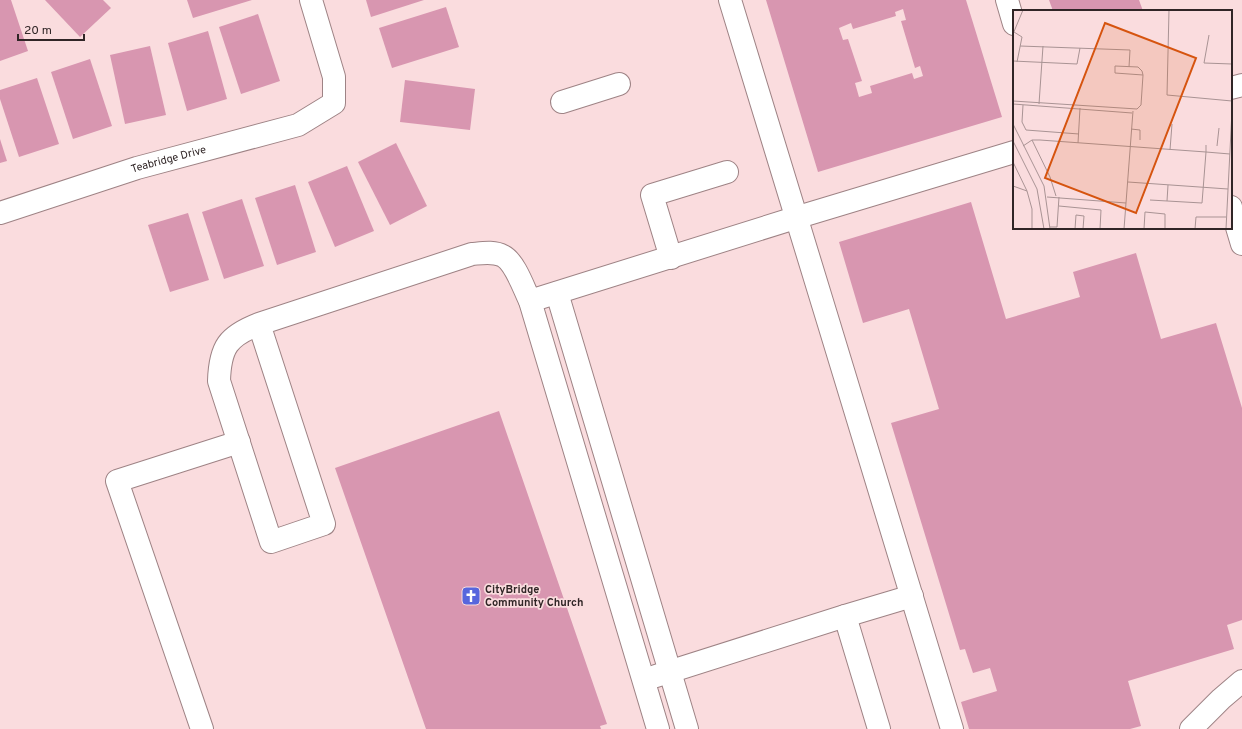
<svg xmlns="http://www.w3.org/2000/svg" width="1242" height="729" viewBox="0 0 1242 729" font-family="Overpass,sans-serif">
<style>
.building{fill:#d896b0;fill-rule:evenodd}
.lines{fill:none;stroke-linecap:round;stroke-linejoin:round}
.minor-casing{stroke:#9e8385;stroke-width:24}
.minor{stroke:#fff;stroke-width:22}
.labels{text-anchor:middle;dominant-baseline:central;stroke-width:3.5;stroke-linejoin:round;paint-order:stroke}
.street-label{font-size:11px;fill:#302526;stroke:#fadcde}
.poi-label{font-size:11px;font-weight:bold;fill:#302526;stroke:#fadcde;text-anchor:start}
.inset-road{fill:none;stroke:#a99394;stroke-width:1}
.view{fill:#d6540f;fill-opacity:0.15;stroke:#d6540f;stroke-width:2}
.inset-edge{fill:none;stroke:#302526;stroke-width:2}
</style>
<rect width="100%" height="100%" fill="#fadcde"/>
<!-- building -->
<g class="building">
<path d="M0 0H11L28 51 0 61Z"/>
<path d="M45 0H103L111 8 80 37Z"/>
<path d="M187 0H252L193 18Z"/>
<path d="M366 0H424L371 17Z"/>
<path d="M766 0H966L1002 117 818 172ZM903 9 906 20 901 21 915 68 920 66 923 76 914 79 912 73 870 86 872 93 859 97 855 83 862 81 848 39 843 40 839 28 851 23 853 29 896 16 895 12Z"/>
<path d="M1049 0H1139L1143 11H1053Z"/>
<path d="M446 7 459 47 392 68 379 28Z"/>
<path d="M258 14 280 81 241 94 219 27Z"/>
<path d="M208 31 227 99 187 111 168 43Z"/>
<path d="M150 46 166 115 125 124 110 55Z"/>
<path d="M90 59 112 126 73 139 51 72Z"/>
<path d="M37 78 59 144 19 157 0 99V90Z"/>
<path d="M405 80 475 89 470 130 400 122Z"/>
<path d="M0 139 7 161 0 163Z"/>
<path d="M396 143 427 206 390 225 358 162Z"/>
<path d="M347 166 374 231 335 247 308 182Z"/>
<path d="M295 185 316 252 277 265 255 198Z"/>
<path d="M242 199 264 266 224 279 202 212Z"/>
<path d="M971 202 1006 319 1080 297 1073 272 1136 253 1161 339 1216 323 1242 408V620L1227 625 1234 649 1128 681 1141 726 1130 729H969L961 702 997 691 990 668 973 673 965 649 960 650 891 423 939 409 909 309 863 323 839 242Z"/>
<path d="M188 213 209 280 170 292 148 225Z"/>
<path d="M499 411 607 724 600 726 601 729H426L335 468Z"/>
</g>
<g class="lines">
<!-- minor casing -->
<g class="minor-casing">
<g id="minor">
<path d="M730 0C803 243 880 486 952 729"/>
<path d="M1007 0 1014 24"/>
<path d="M1231 88 1242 85"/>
<path d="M562 102 619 84"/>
<path d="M1231 207 1242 244"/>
<path id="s1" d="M0 213 137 168 298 125 334 103V77L311 0"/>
<path d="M671 258 652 195 727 172"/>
<path d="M557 293 687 729"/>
<path d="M530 301 795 218 1014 152"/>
<path d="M259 324 324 524 271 542 219 381C220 347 228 336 259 324L472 254C483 253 494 251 503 256 515 262 524 289 530 301L658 729"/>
<path d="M845 616 879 729"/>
<path d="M656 676 845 616 912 596"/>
<path d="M202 729 117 481 239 442"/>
<path d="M1191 729 1221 699 1242 681"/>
</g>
</g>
<!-- minor -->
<use href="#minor" class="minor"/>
</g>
<!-- icons -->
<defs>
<g id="church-square" transform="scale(1)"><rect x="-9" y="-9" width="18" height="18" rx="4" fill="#5766dd" stroke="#fadcde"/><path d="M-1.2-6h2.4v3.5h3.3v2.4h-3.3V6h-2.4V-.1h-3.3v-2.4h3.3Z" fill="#fff"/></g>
</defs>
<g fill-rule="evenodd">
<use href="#church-square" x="471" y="596"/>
</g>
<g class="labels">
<!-- street labels -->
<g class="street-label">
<text stroke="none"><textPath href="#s1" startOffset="177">Teabridge Drive</textPath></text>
</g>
<!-- poi labels -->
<g class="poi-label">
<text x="485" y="590">CityBridge<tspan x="485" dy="13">Community Church</tspan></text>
</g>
</g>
<!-- overview -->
<g transform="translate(1013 10)">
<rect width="219" height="219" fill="#fadcde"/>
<path class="inset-road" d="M156 0 154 85 219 91M1 22 9 27 4 52M0 24 10 0M196 25 191 53 219 54M7 36 117 40 116 57M0 51 64 54 67 38M0 91 124 99 128 95 130 65 129 61 125 57 102 56V63L130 65M0 94 119 103M26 94 30 36M10 95 9 112 13 120 66 124M0 114 31 176 37 219M118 119 127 120V130M19 130 37 167 43 186M0 131 24 179 31 219M65 133 67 98M193 135V142L217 144M10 136 19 130H27L193 142 189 193 137 190M204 136 206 118M157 140 159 114M0 152 14 181 19 199V219M115 172 215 179M0 176 14 181M34 187 113 193M154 191 155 175M46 196 88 200 87 219M37 217H44L46 187M62 219 63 205 71 206 70 219M111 219 120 101M131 219 132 202 152 204V219M182 219 183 207H213M213 219 219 101"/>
<path class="view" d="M92 13 183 48 123 203 32 168Z"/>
<rect width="219" height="219" class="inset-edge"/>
</g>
<!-- scale -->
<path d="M18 34v6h66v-6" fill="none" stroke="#302526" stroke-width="2"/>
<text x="24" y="34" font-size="12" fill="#302526" stroke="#fadcde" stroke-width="3" paint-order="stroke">20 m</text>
</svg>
